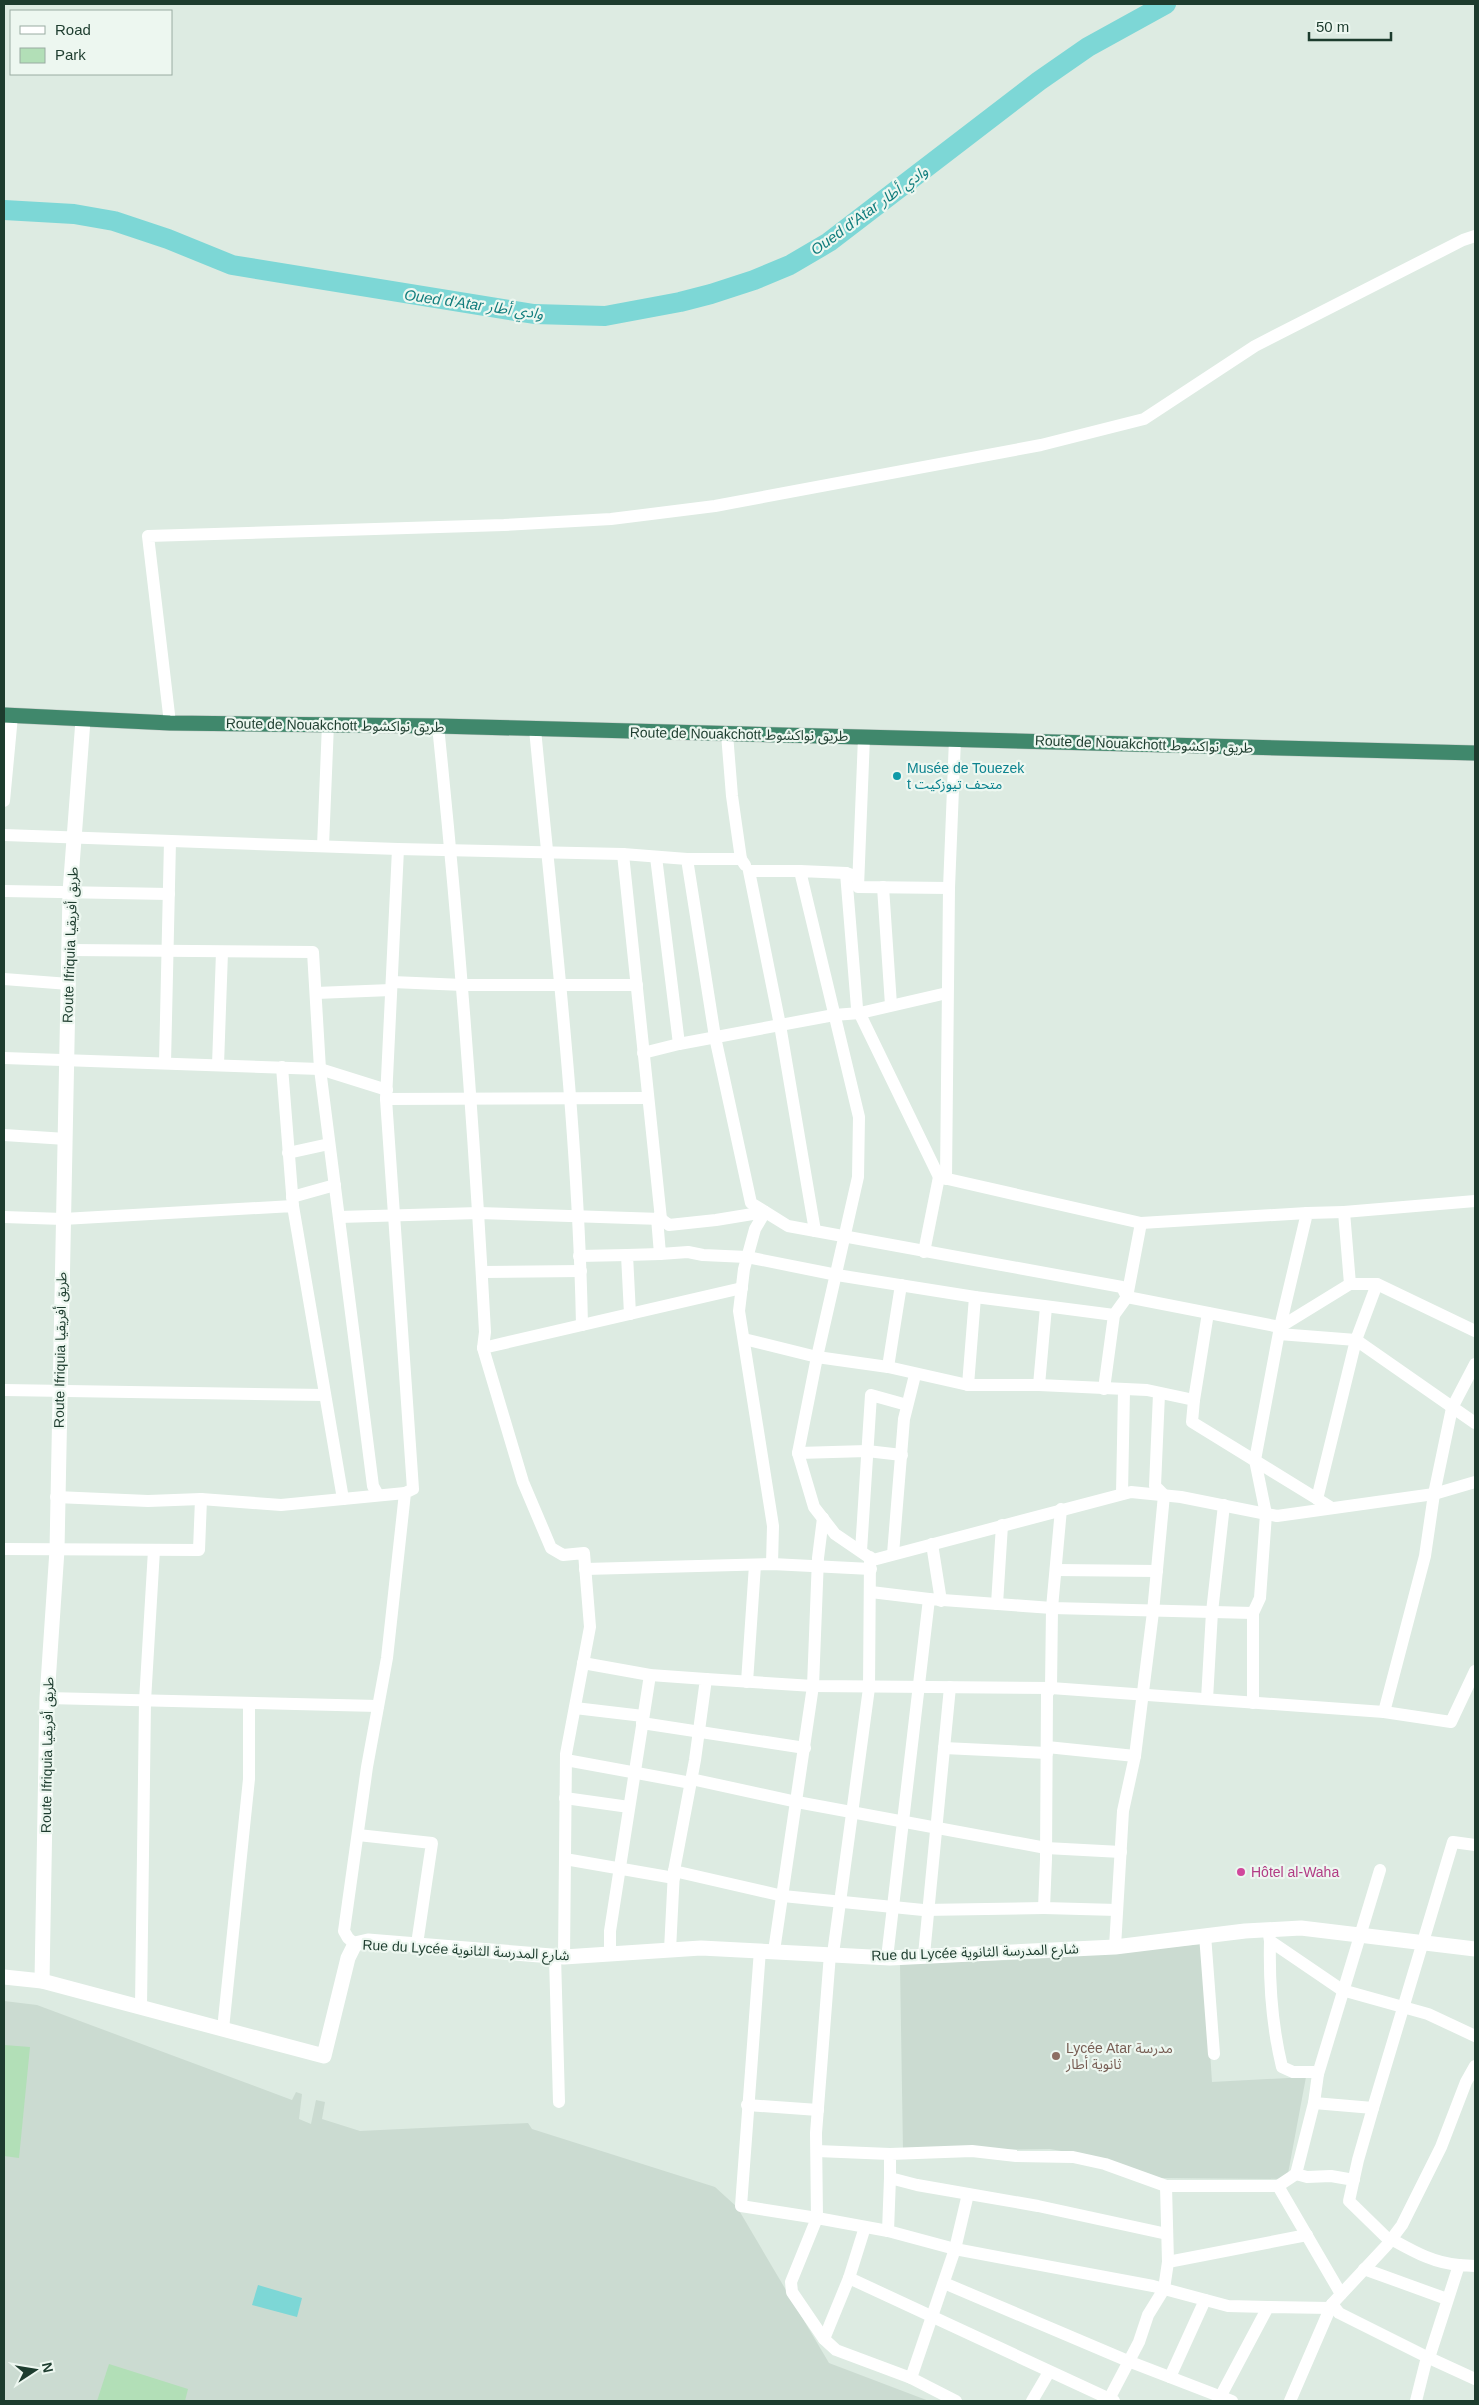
<svg xmlns="http://www.w3.org/2000/svg" width="1479" height="2405" viewBox="0 0 1479 2405" font-family="Arial,'Noto Sans Arabic',sans-serif">
<style>
.built{fill:#cbdbd1}
.green{fill:#b2dfb7}
.water{fill:#7dd7d6}
.lines{fill:none;stroke-linecap:round;stroke-linejoin:round}
.river{stroke:#7dd7d6;stroke-width:20}
.trunk-casing{stroke:#c0c8c4;stroke-width:16}
.minor{stroke:#fff;stroke-width:12}
.tertiary{stroke:#fff;stroke-width:15}
.trunk{stroke:#40886c;stroke-width:15}
.culture-dot{fill:#0f9aa8;stroke:#edf7f0;stroke-width:2}
.hotel-dot{fill:#d1479c;stroke:#edf7f0;stroke-width:2}
.education-dot{fill:#8d6e63;stroke:#edf7f0;stroke-width:2}
.labels{text-anchor:middle;dominant-baseline:central;stroke-width:4.5;stroke-linejoin:round;paint-order:stroke}
.street-label{font-size:14px;fill:#1d3c2e;stroke:#edf7f0}
.culture-label{font-size:14px;fill:#0d838f;stroke:#edf7f0;text-anchor:start}
.hotel-label{font-size:14px;fill:#b23c85;stroke:#edf7f0;text-anchor:start}
.education-label{font-size:14px;fill:#785e54;stroke:#edf7f0;text-anchor:start}
.water-label{font-size:15px;font-style:italic;fill:#117d7d;stroke:#edf7f0}
</style>
<rect width="100%" height="100%" fill="#ddebe2"/>
<!-- built -->
<g class="built">
<path d="M1203 1944 1212 2082 1306 2077 1287 2179 1160 2178 1106 2159 1050 2149 903 2151 900 1964 1037 1959Z"/>
<path d="M4 2001 37 2005 292 2100 296 2092 302 2094 299 2119 311 2124 316 2100 325 2102 322 2119 360 2131 528 2123 532 2129 715 2187 737 2207 829 2363 929 2401H4Z"/>
</g>
<!-- green -->
<g class="green">
<path d="M4 2045 30 2047 19 2158 4 2156Z"/>
<path d="M109 2364 188 2389 185 2401H97Z"/>
</g>
<!-- water -->
<path class="water" d="M258 2285 302 2298 297 2317 252 2305Z"/>
<g class="lines">
<!-- river -->
<path class="river" d="M4 210 74 214 114 221 168 239 232 265 534 314 605 316 680 302 711 294 754 280 790 265 829 242 1039 81 1088 47 1166 4"/>
<!-- trunk casing -->
<g class="trunk-casing">
<path id="trunk" d="M4 715 170 723 438 726 1475 753"/>
</g>
<!-- minor -->
<g class="minor">
<path d="M170 723 148 536 504 525 611 519 715 506 1041 445 1144 419 1255 346 1463 240 1475 236"/>
<path d="M438 726C459 928 474 1129 485 1332L483 1348 523 1482 551 1548 563 1555 584 1553 590 1627 566 1754 564 1957"/>
<path d="M535 729C554 927 578 1126 582 1325"/>
<path d="M727 734 732 796 741 859"/>
<path d="M864 737 858 887 949 888"/>
<path d="M4 801 12 716"/>
<path d="M4 835 398 849 623 854 687 859 715 1037 751 1203 788 1226 1122 1287 1127 1297 1280 1327 1350 1284H1377L1475 1331"/>
<path d="M323 846 328 724"/>
<path d="M656 857 679 1044 834 1015 860 1013 947 993"/>
<path d="M687 859H741L745 865"/>
<path d="M800 871H749L780 1025 815 1231"/>
<path d="M846 873 857 1008 939 1177 1141 1223 1127 1297 1114 1315 1104 1389"/>
<path d="M858 877 846 873 800 871 859 1117 858 1177 817 1357 798 1453 814 1507 835 1534 873 1560 1131 1492 1181 1497 1277 1516 1434 1494 1475 1482"/>
<path d="M883 887 891 1005"/>
<path d="M4 891 169 894"/>
<path d="M70 950 313 952 320 1069 373 1486 378 1495"/>
<path d="M4 979 69 984"/>
<path d="M392 982 463 985H637"/>
<path d="M316 993 391 990"/>
<path d="M643 1053 679 1044"/>
<path d="M4 1058 320 1069 387 1090"/>
<path d="M165 1063 170 841"/>
<path d="M218 1065 222 952"/>
<path d="M282 1067 293 1206"/>
<path d="M386 1099 648 1098"/>
<path d="M4 1135 66 1139"/>
<path d="M288 1153 329 1144"/>
<path d="M946 1179 949 888 955 739"/>
<path d="M292 1197 335 1185"/>
<path d="M765 1212 755 1229 744 1269 739 1311 773 1526 772 1564"/>
<path d="M4 1217 63 1219 293 1206 343 1499"/>
<path d="M339 1217 479 1213 661 1219 623 854"/>
<path d="M657 1218 660 1254 688 1252 703 1255 747 1257 837 1275 975 1297 1114 1315"/>
<path d="M661 1219 669 1225 716 1220 765 1212"/>
<path d="M1141 1223 1307 1213"/>
<path d="M924 1252 939 1177"/>
<path d="M579 1256 627 1255"/>
<path d="M482 1272 581 1271"/>
<path d="M1350 1284 1344 1212 1475 1201"/>
<path d="M630 1314 627 1255 660 1254"/>
<path d="M1279 1334 1356 1340 1377 1284"/>
<path d="M744 1339 817 1357 888 1367 968 1385H1039L1147 1390 1194 1400 1192 1422 1332 1508"/>
<path d="M483 1348 742 1288"/>
<path d="M888 1367 901 1285"/>
<path d="M968 1385 975 1297"/>
<path d="M1039 1385 1046 1307"/>
<path d="M4 1390 325 1395"/>
<path d="M1194 1400 1208 1313"/>
<path d="M798 1453 867 1451 902 1455"/>
<path d="M1122 1494 1124 1390"/>
<path d="M56 1497 148 1501 201 1499 281 1505 405 1493"/>
<path d="M1317 1499 1356 1340 1475 1423"/>
<path d="M1061 1509 1052 1608 1051 1688 1047 1694 1046 1859 1044 1908 1117 1910"/>
<path d="M932 1544 941 1601"/>
<path d="M4 1549 199 1550 201 1499"/>
<path d="M861 1551 871 1395 907 1405"/>
<path d="M893 1554 904 1419 915 1375"/>
<path d="M585 1569 772 1564 871 1569"/>
<path d="M1056 1570 1157 1571"/>
<path d="M871 1592 929 1599"/>
<path d="M997 1604 1002 1525"/>
<path d="M583 1663 650 1675 706 1679 695 1760 674 1871 783 1896 923 1910 1044 1908"/>
<path d="M706 1679 813 1686 1051 1688 1384 1712 1425 1556 1434 1494 1452 1408 1475 1364"/>
<path d="M747 1682 755 1565"/>
<path d="M47 1698 378 1706"/>
<path d="M1207 1699 1212 1612 1224 1505"/>
<path d="M1253 1703V1613"/>
<path d="M575 1708 643 1716"/>
<path d="M1384 1712 1451 1722 1475 1671"/>
<path d="M642 1723 805 1748"/>
<path d="M1047 1747 1135 1756"/>
<path d="M944 1748 1047 1753"/>
<path d="M566 1760 691 1783"/>
<path d="M691 1779 797 1802 1046 1848 1121 1852"/>
<path d="M565 1798 629 1807"/>
<path d="M358 1835 432 1843 417 1944"/>
<path d="M565 1859 674 1878"/>
<path d="M1268 1929 1270 1941 1342 1990 1428 2014 1475 2036"/>
<path d="M1205 1935 1214 2054"/>
<path d="M1270 1941C1269 1983 1272 2026 1282 2067L1293 2072H1314L1318 2074 1314 2103"/>
<path d="M355 1944 348 1938 344 1931 367 1767 387 1658 405 1493 413 1489 386 1099 398 849"/>
<path d="M1115 1947 1123 1811 1135 1756 1153 1612 1164 1495 1155 1486 1159 1394"/>
<path d="M670 1950 674 1871"/>
<path d="M760 1950 741 2206 817 2218 791 2282 792 2292 824 2339 836 2350 911 2378"/>
<path d="M774 1951 813 1686 818 1558 823 1518"/>
<path d="M610 1954V1931L650 1675"/>
<path d="M830 1954 816 2133 817 2218 888 2231 955 2249 1153 2286 1228 2306 1268 2307"/>
<path d="M833 1954 869 1688 870 1557"/>
<path d="M924 1955 950 1687"/>
<path d="M555 1956 559 2102"/>
<path d="M887 1958 929 1599 1052 1608 1253 1613 1260 1598 1266 1514 1255 1460 1280 1327 1307 1213 1344 1212"/>
<path d="M141 2007 145 1701 154 1550"/>
<path d="M223 2029 249 1779V1703"/>
<path d="M1318 2074 1380 1870"/>
<path d="M747 2105 818 2110"/>
<path d="M1373 2108 1453 1842 1475 1845"/>
<path d="M817 2151 890 2154"/>
<path d="M1296 2174 1278 2186 1341 2294"/>
<path d="M1354 2180 1331 2176 1307 2177 1296 2174 1314 2103 1373 2108 1358 2160 1349 2201 1390 2241"/>
<path d="M888 2231 890 2178"/>
<path d="M1167 2234 1038 2206 917 2185 890 2178V2154L972 2151 1016 2156 1073 2157 1105 2164 1166 2186H1278"/>
<path d="M1391 2239C1413 2251 1433 2263 1459 2265"/>
<path d="M1168 2262 1307 2235"/>
<path d="M1364 2269 1447 2299"/>
<path d="M849 2278 1114 2401"/>
<path d="M944 2283 1128 2361 1232 2401"/>
<path d="M1332 2304 1339 2313 1427 2357 1475 2379"/>
<path d="M824 2339 849 2278 865 2227"/>
<path d="M1429 2358 1459 2265 1475 2266"/>
<path d="M1170 2377 1205 2300"/>
<path d="M956 2401 911 2378 955 2249 968 2194"/>
<path d="M1032 2401 1049 2372"/>
<path d="M1108 2401 1139 2342 1148 2315 1164 2289 1168 2262 1166 2186"/>
<path d="M1218 2401 1268 2307 1330 2308"/>
<path d="M1290 2401 1332 2304 1387 2245 1402 2225 1441 2147 1466 2082 1475 2066"/>
<path d="M1416 2401 1427 2357"/>
</g>
<!-- tertiary -->
<g class="tertiary">
<path d="M4 1977 42 1981 324 2056 348 1958 355 1944 368 1941 564 1957 701 1948 890 1958 1115 1947 1245 1931 1301 1928 1475 1949"/>
<path d="M42 1981 47 1698 57 1550 70 892 83 720"/>
</g>
<!-- trunk -->
<use href="#trunk" class="trunk"/>
</g>
<!-- markers -->
<circle class="culture-dot" cx="897" cy="776" r="5"/>
<circle class="hotel-dot" cx="1241" cy="1872" r="5"/>
<circle class="education-dot" cx="1056" cy="2056" r="5"/>
<g class="labels">
<!-- street labels -->
<g class="street-label">
<text transform="translate(335 725) rotate(1)">Route de Nouakchott طريق نواكشوط</text>
<text transform="translate(739 734) rotate(1)">Route de Nouakchott طريق نواكشوط</text>
<text transform="translate(1144 744) rotate(2)">Route de Nouakchott طريق نواكشوط</text>
<text transform="translate(70 945) rotate(-88)">Route Ifriquia طريق أفريقيا</text>
<text transform="translate(60 1350) rotate(-89)">Route Ifriquia طريق أفريقيا</text>
<text transform="translate(47 1755) rotate(-89)">Route Ifriquia طريق أفريقيا</text>
<text transform="translate(466 1950) rotate(3)">Rue du Lycée شارع المدرسة الثانوية</text>
<text transform="translate(975 1952) rotate(-2)">Rue du Lycée شارع المدرسة الثانوية</text>
</g>
<!-- culture labels -->
<g class="culture-label">
<text x="907" y="768">Musée de Touezek<tspan x="907" dy="16">t متحف تيوزكيت</tspan></text>
</g>
<!-- hotel labels -->
<g class="hotel-label">
<text x="1251" y="1872">Hôtel al-Waha</text>
</g>
<!-- education labels -->
<g class="education-label">
<text x="1066" y="2048">Lycée Atar مدرسة<tspan x="1066" dy="16">ثانوية أطار</tspan></text>
</g>
<!-- water labels -->
<g class="water-label">
<text transform="translate(869 210) rotate(-36)">Oued d'Atar وادي أطار</text>
<text transform="translate(474 304) rotate(8)">Oued d'Atar وادي أطار</text>
</g>
</g>
<!-- border -->
<rect width="1479" height="2405" fill="none" stroke="#1d3c2e" stroke-width="10"/>
<!-- legend -->
<rect x="10" y="10" width="162" height="65" fill="#edf7f0" stroke="#9aaca2"/>
<rect x="20" y="26" width="25" height="8" fill="#ffffff" stroke="#9aaca2"/>
<text x="55" y="35" font-size="15" fill="#1d3c2e">Road</text>
<rect x="20" y="48" width="25" height="15" fill="#b2dfb7" stroke="#9aaca2"/>
<text x="55" y="60" font-size="15" fill="#1d3c2e">Park</text>
<!-- north arrow -->
<g transform="translate(35 2370) rotate(78)" stroke="#edf7f0" stroke-width="4" paint-order="stroke">
<path d="M0-4L9 19L0 12L-9 19Z" fill="#1d3c2e"/>
<text y="-8" font-size="14" font-weight="bold" text-anchor="middle" fill="#1d3c2e">N</text>
</g>
<!-- scale -->
<path d="M1309 32v8h82v-8" fill="none" stroke="#1d3c2e" stroke-width="2.5"/>
<text x="1316" y="32" font-size="15" fill="#1d3c2e" stroke="#edf7f0" stroke-width="4" paint-order="stroke">50 m</text>
</svg>
